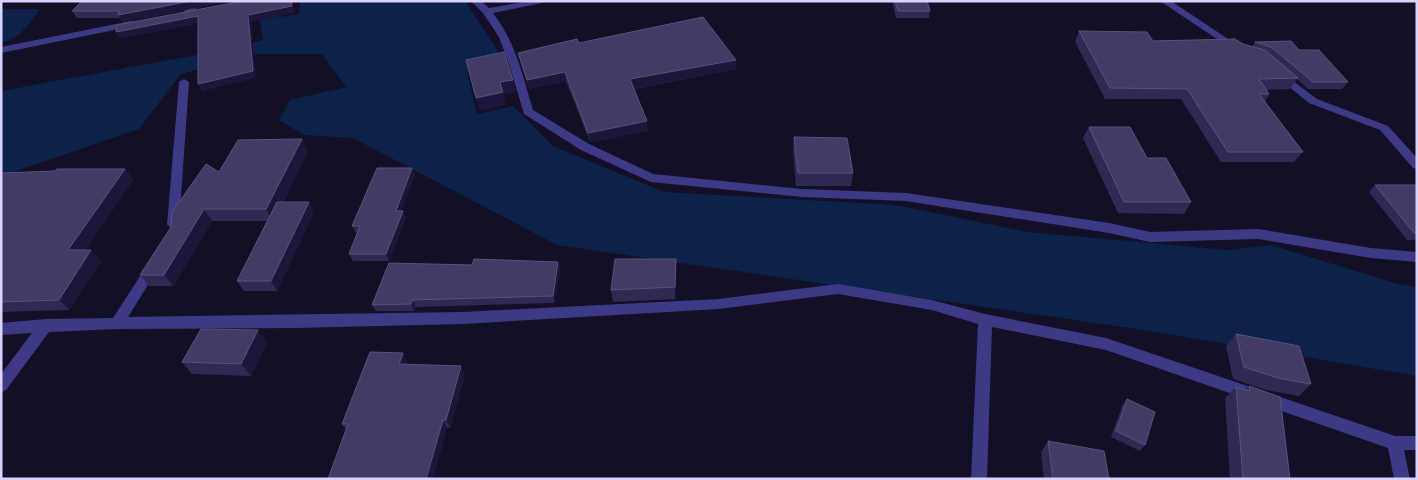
<svg xmlns="http://www.w3.org/2000/svg" width="1418" height="480" viewBox="0 0 1418 480" font-family="'Sofia Sans Condensed',sans-serif">
<style>
.water{fill:#0c2248}
.lines{fill:none;stroke-linecap:round;stroke-linejoin:round}
.street{fill:#3d3a85;fill-rule:evenodd}
.wall{fill:#312854}
.shaded-wall{fill:#1d163a}
.building{fill:#433a66;stroke:#5a527e}
</style>
<rect width="100%" height="100%" fill="#130f26"/>
<!-- water -->
<g class="water">
<path d="M300 1H465L506 63 467 72 477 114 513 106 553 146 664 192 896 205 1028 232 1229 250 1271 245 1398 284 1417 287V376L1150 331 557 245 353 138 304 135 279 120 290 100 346 87 322 54H257L181 74 139 129 1 176V91L207 53 263 40 259 17 281 13V17L299 14Z"/>
<path d="M3 9H40C32 21 17 42 1 42V11Z"/>
</g>
<g class="lines">
<!-- street -->
<g class="street">
<path d="M193 1H202L191 15H185L183 13Z"/>
<path d="M471 1H481L489 8 530 1H551L493 13C515 41 523 76 533 110L589 144 653 174 802 189 906 193 1109 223 1150 232 1258 229 1371 248 1417 252V262L1371 258 1258 239 1150 242 1109 233 906 201 802 197 651 182 581 150 524 114 510 67 499 37 483 13Z"/>
<path d="M1160 1H1171L1243 49 1238 52 1235 51Z"/>
<path d="M131 21 136 24 134 26 1 53V47Z"/>
<path d="M1281 72 1317 99 1388 126 1417 158V169L1413 168 1380 130 1309 103 1277 77 1276 75Z"/>
<path d="M184 79 189 82 179 225 173 229 167 225 179 82Z"/>
<path d="M153 262 158 264 159 267 128 317 463 312 719 299 838 284 932 300 985 314 1106 338 1395 436H1417V450H1404L1410 479H1394L1388 448 1106 350 992 327 987 479H971L978 324 932 310 838 294 719 309 463 324 296 328 117 329 49 332 6 390 1 392V374L32 333 1 335V323L46 319 113 318 148 264Z"/>
</g>
</g>
<!-- wall -->
<g class="wall">
<path d="M231 1 123 22 120 18H77L72 11Z"/>
<path d="M892 1H927L930 11 929 18H896Z"/>
<path d="M1079 31 1153 41 1243 44 1252 47 1255 42 1299 50 1348 82 1342 89H1308L1297 79 1290 89 1266 90 1269 94 1265 102 1303 152 1294 162H1221L1181 99H1105L1075 42Z"/>
<path d="M579 43 736 69 634 89 648 131 590 142 566 81 529 89 521 62 518 53Z"/>
<path d="M1089 127 1147 158 1191 202 1184 214 1118 213 1083 138Z"/>
<path d="M794 137 853 173 851 186H796L793 150Z"/>
<path d="M302 139 308 151 283 202 314 212 277 291H244L237 281 267 221H212L173 286H149L140 275 171 227 219 172Z"/>
<path d="M412 168 415 175 401 211H403L406 218 389 261H353L349 254 358 233H356L352 226Z"/>
<path d="M125 169 133 180 85 250 101 261 69 310 1 312V173Z"/>
<path d="M1375 185H1417V240H1407L1369 192Z"/>
<path d="M676 259V271L675 299 613 302 611 290Z"/>
<path d="M558 262 560 269 554 303 416 307 414 311H376L372 305 472 265Z"/>
<path d="M1236 334 1311 384 1299 396 1266 390 1233 379 1226 346Z"/>
<path d="M267 343 251 376 192 374 182 362Z"/>
<path d="M407 362 406 365 465 375 450 428H447L432 479H328L346 430 342 424Z"/>
<path d="M1249 386 1290 479H1230L1225 398 1236 387 1245 389Z"/>
<path d="M1127 399 1145 445 1140 451 1111 437 1122 406Z"/>
<path d="M1048 441 1109 479H1044L1041 452Z"/>
</g>
<!-- shaded-wall -->
<g class="shaded-wall">
<path d="M191 1H231L123 22 118 15Z"/>
<path d="M291 1H293L295 13 251 22 256 78 202 91 198 84 248 15Z"/>
<path d="M198 16 202 23 120 39 116 32Z"/>
<path d="M736 60V69L631 89 630 79Z"/>
<path d="M565 72 566 81 529 89 527 80Z"/>
<path d="M513 80 516 92 504 95 506 105 479 111 476 98 500 82Z"/>
<path d="M647 121 648 131 590 142 588 133Z"/>
<path d="M302 139 308 151 273 221 266 209Z"/>
<path d="M412 168 415 175 399 218 396 211Z"/>
<path d="M125 169 133 180 78 261 68 250Z"/>
<path d="M309 202 314 212 277 291 271 281Z"/>
<path d="M204 209 212 221 173 286 164 275Z"/>
<path d="M403 211 406 218 389 261 386 254Z"/>
<path d="M91 250 101 261 69 310 59 300Z"/>
<path d="M558 262 560 269 554 303 553 296Z"/>
<path d="M412 300 416 307 414 311 411 304Z"/>
<path d="M258 330 267 343 251 376 241 364Z"/>
<path d="M403 353 407 362 404 373 399 364Z"/>
<path d="M461 366 465 375 450 428 446 420Z"/>
<path d="M443 420 447 428 432 479H426Z"/>
</g>
<!-- building -->
<g class="building">
<path d="M82 1H191L118 15 119 11H72Z"/>
<path d="M243 1H291L292 6 248 15 253 71 198 84V16L116 32 117 25Z"/>
<path d="M895 1H927L930 11H898Z"/>
<path d="M703 17 736 60 630 79 647 121 588 133 565 72 527 80 518 53 577 39 579 43Z"/>
<path d="M1079 31 1147 32 1153 41 1235 39 1243 44 1265 50 1298 78 1259 79 1269 94H1259L1303 152H1228L1187 89 1110 88Z"/>
<path d="M1291 41 1299 50H1319L1348 82H1313L1271 47 1255 42Z"/>
<path d="M504 52 513 80 500 82 503 92 476 98 466 60Z"/>
<path d="M1089 127H1130L1147 158H1166L1191 202H1124Z"/>
<path d="M794 137 847 138 853 173H798Z"/>
<path d="M302 139 266 209H204L164 275H140L171 227 172 212 206 164 219 172 238 140Z"/>
<path d="M377 168H412L396 211H403L386 254H349L360 226H352Z"/>
<path d="M57 169H125L68 250H91L59 300 1 302V173L55 171Z"/>
<path d="M1375 185H1417V233H1414Z"/>
<path d="M277 202H309L271 281H237Z"/>
<path d="M474 259 558 262 553 296 412 300 411 304 372 305 389 263 472 265Z"/>
<path d="M615 259H676L675 287 611 290Z"/>
<path d="M201 329 258 330 241 364 182 362Z"/>
<path d="M1236 334 1299 346 1311 384 1278 378 1244 367Z"/>
<path d="M370 352 403 353 399 364 461 366 446 420H443L426 479H328L348 424H342Z"/>
<path d="M1249 386 1280 397 1290 479H1243L1236 387 1250 391Z"/>
<path d="M1127 399 1155 412 1145 445 1116 431Z"/>
<path d="M1048 441 1104 451 1109 479H1053Z"/>
</g>
<!-- border -->
<rect width="1418" height="480" fill="none" stroke="#d9d4ff" stroke-width="5"/>
</svg>
